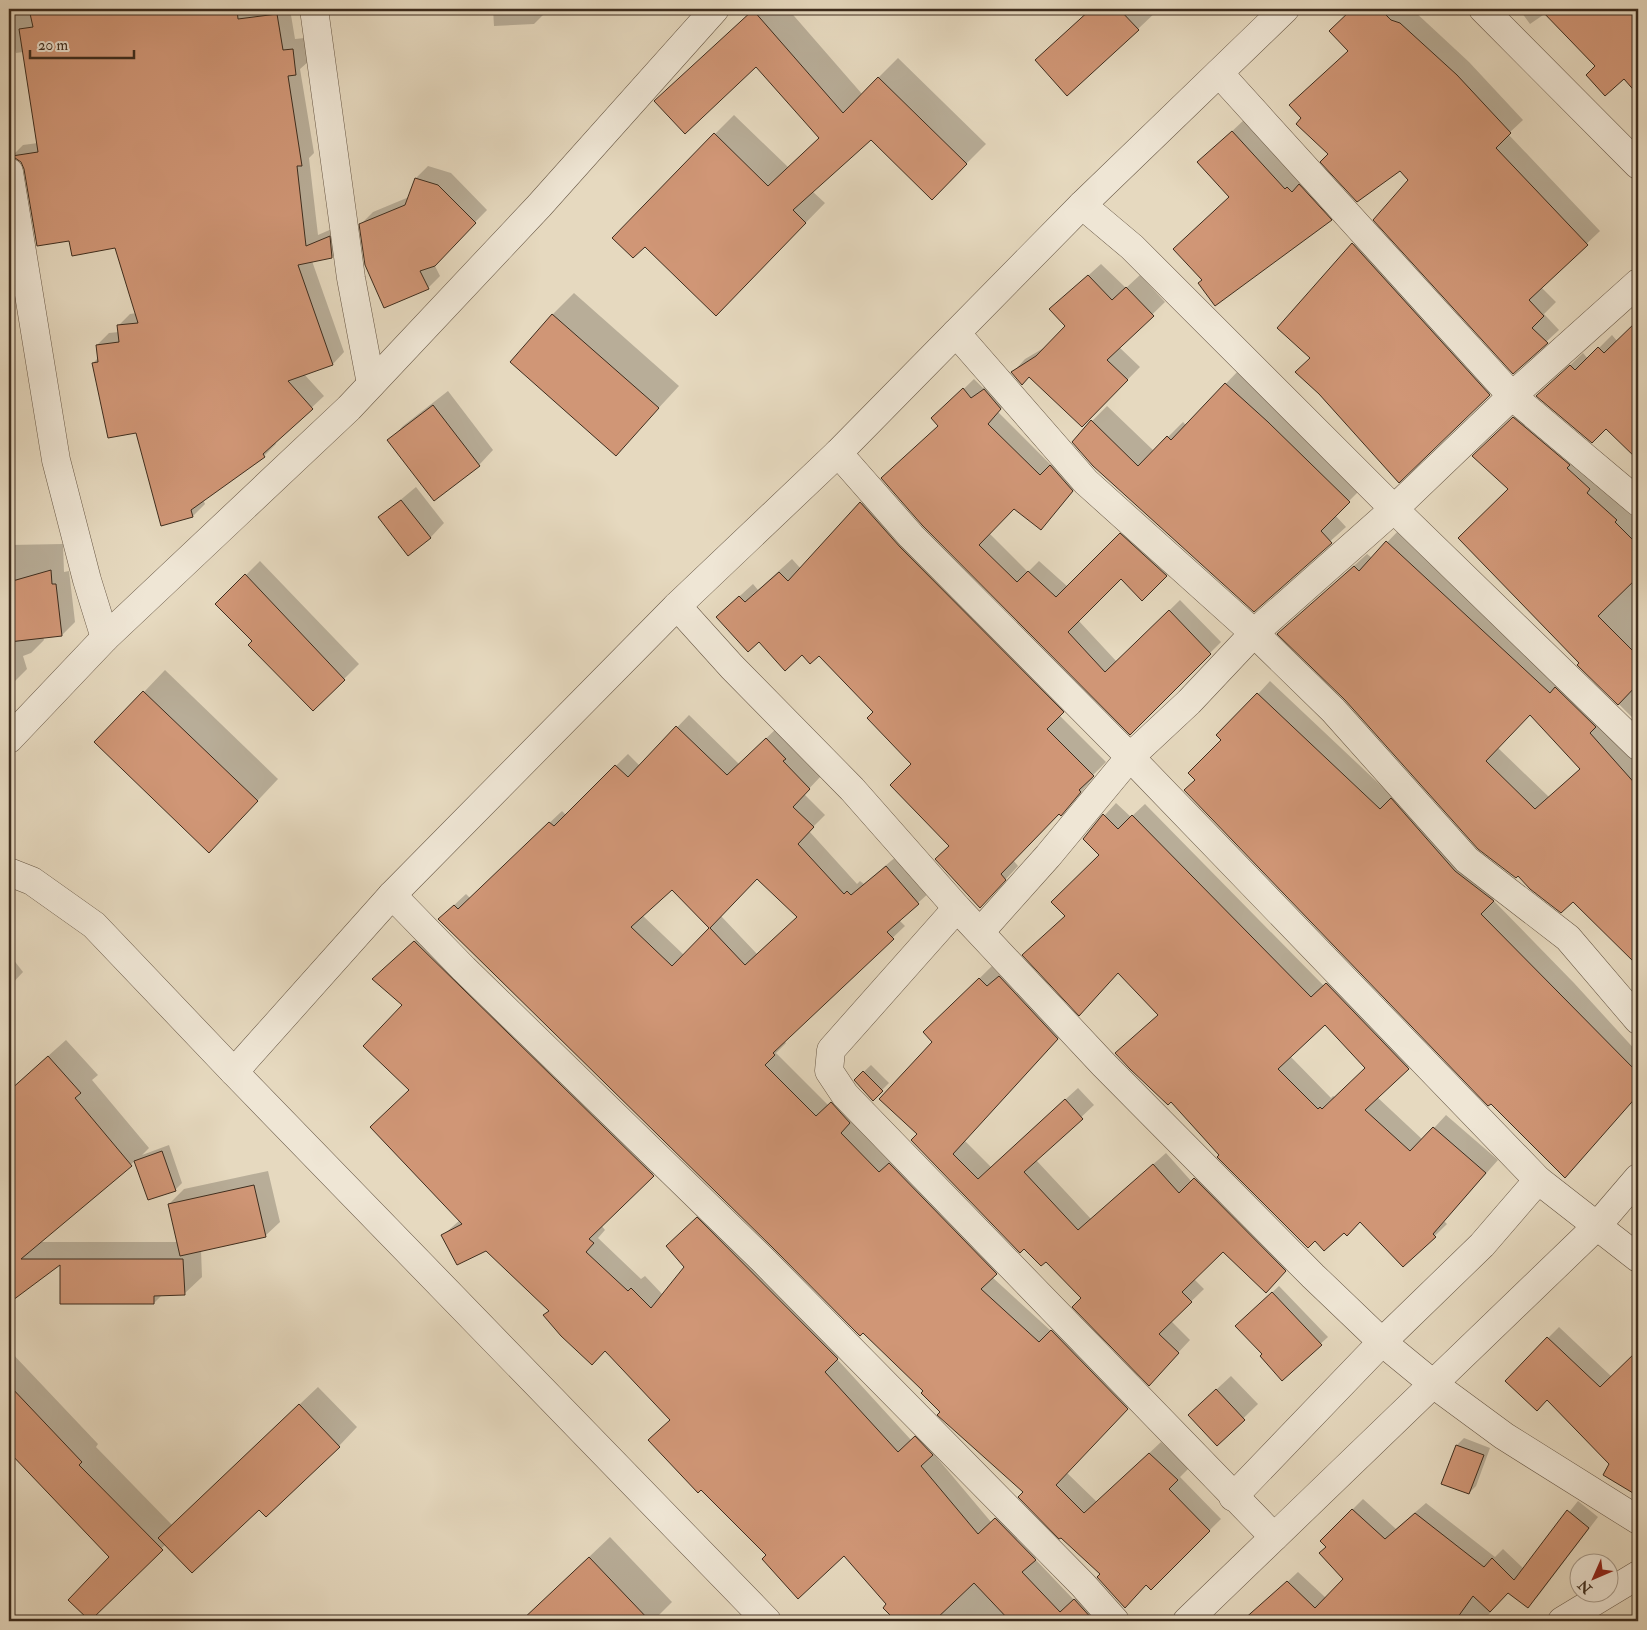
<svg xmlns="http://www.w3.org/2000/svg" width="1647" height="1630" viewBox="0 0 1647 1630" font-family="'IM FELL Double Pica',serif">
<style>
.shadow{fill:#0003;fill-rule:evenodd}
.building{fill:#d09676;stroke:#3e2d1e;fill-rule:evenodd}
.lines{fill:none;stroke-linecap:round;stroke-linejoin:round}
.minor-casing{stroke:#685846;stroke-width:29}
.minor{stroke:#efe6d5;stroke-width:28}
</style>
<rect width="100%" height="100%" fill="#e6d9bf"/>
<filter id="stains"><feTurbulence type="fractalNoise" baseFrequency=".004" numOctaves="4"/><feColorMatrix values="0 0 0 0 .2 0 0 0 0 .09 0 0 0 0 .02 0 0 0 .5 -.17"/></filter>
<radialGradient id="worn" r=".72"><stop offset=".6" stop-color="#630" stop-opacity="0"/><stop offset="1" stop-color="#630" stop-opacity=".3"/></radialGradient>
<!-- shadow -->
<g class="shadow">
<path d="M9 9H290L295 39 305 38 308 62 300 69 314 153 309 158 318 235 341 225 344 245 332 257 312 261 344 352 333 364 304 374 324 396 275 442 276 444 264 456 203 499 205 504 193 516 162 524 136 431 93 363 99 357 97 345 109 333 119 332 118 326 130 314 137 313 116 247 70 239 22 161 12 156 23 145 38 143 23 52 16 53 9 21Z"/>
<path d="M493 9H548V10L534 24 494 26Z"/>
<path d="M754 9H788L862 94 898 58 986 144 932 198 871 138 812 191 825 203 735 295 715 134 734 115 788 167 820 137 756 65 656 101Z"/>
<path d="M1091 9H1159L1138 29 1036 60Z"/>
<path d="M1353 9 1413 10 1469 62 1523 120 1508 134 1600 231 1541 287 1556 302 1544 314 1559 330 1513 372 1410 180 1400 169 1329 154 1349 50 1331 31Z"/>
<path d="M1519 9H1638V93L1624 77 1597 66 1546 13 1530 24Z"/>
<path d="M1245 119 1344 207 1331 220 1203 280 1230 197 1212 150Z"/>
<path d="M428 166 451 173 487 210 434 264 440 276 428 288 361 224 373 212 409 197 416 178Z"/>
<path d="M1365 232 1501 382 1489 394 1312 358 1279 328Z"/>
<path d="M1101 264 1126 288 1140 275 1165 302 1119 347 1140 367 1082 426 1030 376 1013 372 1025 359 1049 345 1066 326 1051 309Z"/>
<path d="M574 293 679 386 616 454 552 315Z"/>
<path d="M9 296 15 334 9 340Z"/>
<path d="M1638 321V449L1634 454 1606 427 1538 396 1583 353 1588 359 1612 335 1617 341Z"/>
<path d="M1241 368 1364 486 1335 515 1346 527 1254 610 1092 421 1107 406 1154 451 1183 422 1186 425Z"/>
<path d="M974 379 983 388 996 379 1011 397 998 412 1051 465 1062 455 1083 479 1041 529 1014 508 989 533 1028 572 1039 561 1068 587 1131 524 1177 565 1142 599 1121 578 1078 620 1117 662 1180 600 1221 642 1130 733 923 524 944 408Z"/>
<path d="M448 391 493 450 479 465 434 499 389 441 403 426Z"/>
<path d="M1526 405 1638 520V723L1579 665 1580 663 1509 489 1486 444Z"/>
<path d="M9 448 12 477 9 480Z"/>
<path d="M416 487 444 523 430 538 380 517Z"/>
<path d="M874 490 1076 698 1059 715 1106 762 1092 776 1093 778 1074 801 1061 814 1059 812 1013 860 1018 866 993 893 951 845 913 764 875 712 819 654H802L731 604 753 584 758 590 792 559 801 569Z"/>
<path d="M1400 529 1638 743V964L1573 900 1346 699 1279 634 1367 554 1372 558ZM1530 713 1581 768 1549 797 1498 748Z"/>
<path d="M63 544 64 572 69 571 75 622 62 635 43 637 44 640 31 653 23 656 27 669 14 682 9 684V545Z"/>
<path d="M260 561 359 664 313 710 254 641 217 604Z"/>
<path d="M165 670 278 779 230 830 144 692Z"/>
<path d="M1270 681 1393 797 1506 887 1493 900 1574 983 1638 1053V1095L1577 1163 1197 780 1223 740 1258 694Z"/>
<path d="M9 708 12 712 9 716Z"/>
<path d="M689 715 739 764 778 727 821 776 804 794 825 815 809 831 857 884 860 881 864 884 898 855 930 892 899 920 905 926 784 1041 786 1043 776 1053 828 1105 843 1091 1008 1261 992 1277 1051 1331 1063 1319 1138 1396 1067 1473 1097 1502 1161 1442 1189 1468 1180 1477 1221 1519 1151 1588 1147 1583 1101 1574 1025 1492 942 1412 925 1391 451 908 466 894 470 898 562 811 566 815 628 754 640 766ZM758 877 798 917 757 954 721 916ZM672 889 711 928 684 955 642 915Z"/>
<path d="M1116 803 1131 817 1145 804 1324 986 1339 971 1420 1056 1377 1097 1423 1140 1446 1115 1498 1160 1444 1221 1447 1224 1404 1266 1360 1220 1221 1155 1171 1101 1159 1014 1066 916 1101 855 1084 838ZM1325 1023 1366 1068 1335 1097 1333 1096 1331 1098 1290 1056Z"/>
<path d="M428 929 666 1162 601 1225 605 1230 598 1238 641 1279 645 1276 663 1295 685 1267 680 1233 710 1205 850 1345 837 1359 911 1440 928 1424 945 1441 933 1453 991 1522 1009 1506 1048 1546 1035 1559 1074 1600 1088 1587 1105 1621H886L892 1616 888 1604 844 1555H768L671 1419 605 1350 550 1310 486 1249 443 1235 460 1220 411 1090 404 1005 387 966Z"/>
<path d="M9 954 23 972 9 987Z"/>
<path d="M1012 964 1070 1026 964 1140 991 1167 1078 1088 1094 1105 1036 1160 1091 1219 1166 1153 1192 1182 1208 1167 1298 1258 1278 1278 1223 1250 1194 1279 1204 1289 1171 1321 1190 1340 1161 1371 1082 1298 1046 1260 1024 1247 919 1134 934 1042 925 1032 992 966 1000 975Z"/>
<path d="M66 1040 98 1075 92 1080 149 1148 142 1155 169 1145 182 1183 175 1190 135 1161 39 1242H178L169 1204 184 1189 268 1171 280 1222 265 1236 201 1250 202 1277 184 1294H163L154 1303 62 1262 9 1302V1091Z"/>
<path d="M871 1065 889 1083 873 1099 855 1080Z"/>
<path d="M1279 1286 1328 1337 1282 1379 1264 1354 1237 1326Z"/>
<path d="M1559 1327 1612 1377 1622 1367 1638 1378V1486L1633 1491 1610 1464 1548 1338Z"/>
<path d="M1638 1341V1352L1633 1346Z"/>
<path d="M9 1350 98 1444 96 1447 172 1525 318 1387 357 1427 339 1446 259 1508 166 1544 90 1619 110 1557 9 1450Z"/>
<path d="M1231 1376 1258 1404 1217 1444 1204 1401Z"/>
<path d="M1464 1438 1490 1448 1476 1486 1469 1493 1457 1445Z"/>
<path d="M1363 1499 1396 1529 1426 1503 1495 1557 1503 1549 1524 1569 1578 1501 1598 1517 1538 1596 1528 1607 1508 1592 1483 1621H1251L1267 1601 1298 1572 1326 1598 1345 1579 1327 1547 1321 1541Z"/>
<path d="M610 1537 672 1602 653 1621H522Z"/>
<path d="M1621 1617 1626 1621H1617Z"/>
</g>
<!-- building -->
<g class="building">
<path d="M29 9H237L238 19 277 14 283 50 293 49 296 75 288 76 302 166H297L306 246 330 236 332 258 298 265 333 365 288 381 313 409 263 454 265 457 191 510 193 517 161 526 136 433 108 438 92 363 98 362 96 345 119 342 117 325 138 323 115 248 72 256 69 241 37 246 24 169 21 162 12 156 38 152 19 29 33 27Z"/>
<path d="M1091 9H1119L1139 30 1067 96 1035 60Z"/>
<path d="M1352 9H1380L1391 20 1400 23 1457 75 1511 133 1496 148 1588 245 1529 300 1544 316 1532 328 1548 343 1513 374 1373 220 1408 180 1400 171 1357 202 1320 162 1328 154 1296 124 1301 118 1289 105 1348 51 1329 31Z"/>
<path d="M1540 9H1629L1638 17V95L1624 79 1605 96 1586 75 1595 66Z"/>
<path d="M753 10 843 113 878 77 967 164 932 200 871 140 793 210 806 223 716 316 645 247 633 258 612 238 714 133 768 186 819 138 756 67 685 134 654 101Z"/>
<path d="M1232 131 1285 189 1287 187 1292 192 1299 184 1332 220 1215 306 1198 283 1202 280 1173 249 1229 197 1197 162Z"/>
<path d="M415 178 438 185 476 223 435 266 420 271 429 289 384 308 365 265 359 224 405 205Z"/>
<path d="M1352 243 1490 395 1399 483 1319 394 1295 372 1310 358 1277 328Z"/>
<path d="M1088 275 1112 300 1126 287 1154 316 1107 360 1128 380 1082 427 1029 377 1022 385 1011 372 1036 356 1065 326 1049 309Z"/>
<path d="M552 314 659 408 616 456 510 362Z"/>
<path d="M1638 320V460L1606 429 1592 443 1536 396 1570 365 1575 370 1598 347 1604 353Z"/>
<path d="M1225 383 1268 422 1350 502 1321 531 1332 543 1254 612 1093 466 1072 442 1091 420 1138 466 1167 436 1171 440Z"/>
<path d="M963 388 971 398 984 389 1001 409 988 424 1040 475 1050 465 1073 491 1041 530 1014 509 979 545 1017 582 1028 571 1056 597 1120 533 1167 576 1142 601 1121 579 1068 632 1105 672 1169 610 1211 654 1130 735 922 525 881 478 938 426 931 418Z"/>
<path d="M433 405 480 466 434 501 387 440Z"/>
<path d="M1513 417 1570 465 1567 468 1590 489 1587 493 1617 520 1615 522 1638 545V577L1598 616 1638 656V684L1618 705 1577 665 1579 663 1458 538 1508 489 1472 456Z"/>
<path d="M401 500 431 538 408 556 378 517Z"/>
<path d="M860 502 900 547 1064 712 1047 729 1094 776 1079 790 1081 792 1061 816 1059 814 1001 874 1006 880 980 908 935 859 949 846 890 785 911 764 867 718 873 712 819 656 810 664 802 655 785 671 759 642 748 652 716 617 739 596 745 602 779 572 788 581Z"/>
<path d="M1386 541 1550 693 1555 687 1596 727 1590 733 1638 787V966L1573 902 1561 913 1530 889 1518 876 1516 878 1478 849 1345 700 1277 634 1354 566 1359 571ZM1530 715 1580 769 1535 809 1486 761Z"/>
<path d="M51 570 52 584H56L62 636 9 642V582Z"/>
<path d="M245 574 345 680 313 711 248 645 252 641 215 604Z"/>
<path d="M143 691 258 801 209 853 94 742Z"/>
<path d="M1257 693 1380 809 1391 798 1455 871 1494 901 1481 914 1638 1073V1095L1565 1178 1491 1104 1488 1106 1184 790 1195 780 1188 773 1221 740 1216 735Z"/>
<path d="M676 726 727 775 766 738 786 759 783 761 810 789 793 807 814 827 798 844 844 894 847 891 851 895 886 866 919 904 887 932 894 939 773 1053 775 1055 765 1065 816 1116 831 1102 850 1123 841 1133 879 1172 889 1163 997 1274 981 1289 1039 1342 1051 1330 1128 1409 1056 1485 1084 1513 1149 1453 1178 1480 1169 1489 1210 1531 1151 1590 1146 1585 1125 1608 1097 1577 1100 1574 1061 1538 1059 1539 1018 1497 1023 1492 937 1415 940 1412 921 1393 923 1391 863 1333 860 1336 774 1249 438 919 454 905 458 909 549 822 554 826 615 765 628 777ZM757 879 797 917 745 965 710 928ZM672 890 709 928 672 966 631 927Z"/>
<path d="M1103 814 1118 829 1132 815 1311 997 1326 983 1409 1069 1365 1110 1410 1151 1433 1127 1486 1173 1433 1234 1436 1237 1403 1267 1360 1222 1347 1236 1344 1233 1324 1251 1315 1241 1308 1248 1217 1157 1219 1155 1171 1102 1168 1105 1130 1069 1115 1053 1158 1015 1118 973 1079 1016 1022 955 1065 916 1051 902 1099 855 1083 839ZM1325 1025 1365 1068 1322 1109 1320 1107 1318 1109 1278 1069Z"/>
<path d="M414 941 654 1176 589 1239 594 1243 586 1252 628 1291 631 1288 651 1308 684 1267 666 1246 697 1217 838 1359 825 1372 898 1452 915 1436 933 1455 921 1466 978 1534 995 1518 1036 1560 1022 1572 1060 1612 1074 1599 1094 1621H1010L974 1583 934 1621H896L883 1608 886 1604 844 1556 798 1599 762 1559 766 1555 701 1490 698 1493 648 1440 670 1420 605 1351 592 1365 561 1336 543 1315 549 1311 486 1251 457 1265 441 1235 462 1224 370 1127 409 1090 363 1046 402 1005 372 979Z"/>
<path d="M999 976 1058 1039 953 1154 978 1179 1065 1099 1083 1119 1024 1172 1078 1230 1153 1164 1179 1193 1194 1178 1286 1271 1266 1293 1223 1252 1182 1292 1192 1302 1159 1334 1179 1353 1149 1386 1072 1307 1081 1298 1046 1262 1041 1266 1024 1249 1020 1253 911 1140 917 1134 879 1099 932 1042 923 1032 979 978 987 986Z"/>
<path d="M48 1056 81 1093 75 1098 132 1166 21 1259H183L185 1295 154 1296V1304H60V1265L9 1303V1091Z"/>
<path d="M863 1071 883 1091 873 1101 854 1080Z"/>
<path d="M162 1151 176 1191 148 1200 134 1161Z"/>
<path d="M254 1185 266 1237 180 1256 168 1204Z"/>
<path d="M1272 1292 1322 1345 1282 1381 1260 1356 1262 1354 1235 1326Z"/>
<path d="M1547 1337 1600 1387 1638 1350V1496L1603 1475 1609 1464 1547 1400 1537 1411 1505 1381Z"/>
<path d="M9 1385 82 1462 79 1465 163 1550 90 1621 68 1600 109 1557 9 1452Z"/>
<path d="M1216 1389 1245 1420 1217 1446 1188 1415Z"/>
<path d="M299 1404 340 1447 266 1517 259 1510 192 1573 158 1538Z"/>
<path d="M1456 1445 1484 1455 1469 1494 1441 1484Z"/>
<path d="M1352 1509 1385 1539 1415 1513 1484 1567 1492 1558 1514 1580 1567 1510 1589 1528 1528 1608 1508 1593 1490 1612 1473 1596 1455 1621H1242L1287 1581 1315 1608 1343 1579 1319 1553 1326 1547 1320 1541Z"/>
<path d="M589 1557 650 1621H521Z"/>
</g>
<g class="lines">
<!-- minor casing -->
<g class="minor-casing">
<g id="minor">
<path d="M314 9 351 278 371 384"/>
<path d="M1483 9 1638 165"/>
<path d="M1219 73 1512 396 1638 502"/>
<path d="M9 172 56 460 87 580 105 638"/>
<path d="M1082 205 1132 247 1394 509 1638 746"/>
<path d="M956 333 1086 482 1254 633 1333 710 1467 860 1568 938 1638 1020"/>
<path d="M838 453 911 536 1130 757 1538 1180 1638 1258"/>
<path d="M677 606 732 667 852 789 957 908 1104 1065 1313 1276 1382 1342 1432 1383 1504 1436 1638 1520"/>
<path d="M9 739 105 638 349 408 539 206 715 9"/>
<path d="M9 872 32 881 94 925 234 1072"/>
<path d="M392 895 464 969 763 1260 1083 1585 1115 1621"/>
<path d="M957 908 831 1050 829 1071 845 1095 1274 1537"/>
<path d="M981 931 1048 856 1130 757 1189 702 1254 633 1394 509 1512 396 1638 283"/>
<path d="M1233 1497 1382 1342 1482 1245 1538 1180"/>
<path d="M767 1621 234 1072 392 895 677 606 838 453 1082 205 1285 9"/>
<path d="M1187 1621 1596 1227 1638 1178"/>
<path d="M1562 1621 1638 1575"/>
</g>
</g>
<!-- minor -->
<use href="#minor" class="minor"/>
</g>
<!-- margin -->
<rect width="1647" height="1630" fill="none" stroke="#e6d9bf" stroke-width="30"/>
<rect x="10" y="10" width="1627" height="1610" fill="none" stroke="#3e2d1e" stroke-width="2.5"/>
<rect x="15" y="15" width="1617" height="1600" fill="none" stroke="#3e2d1e"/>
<!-- north arrow -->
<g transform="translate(1594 1578) rotate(225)"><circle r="24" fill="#efe6d5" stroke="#a89c8c"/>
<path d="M0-4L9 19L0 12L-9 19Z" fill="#8f2418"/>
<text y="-8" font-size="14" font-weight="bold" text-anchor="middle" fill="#3e2d1e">N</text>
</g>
<!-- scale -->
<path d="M30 50v8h104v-8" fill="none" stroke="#3e2d1e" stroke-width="2.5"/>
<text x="38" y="50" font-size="15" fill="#3e2d1e" stroke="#efe6d5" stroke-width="4" paint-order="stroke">20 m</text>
<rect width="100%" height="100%" filter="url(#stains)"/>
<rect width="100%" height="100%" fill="url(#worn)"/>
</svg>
